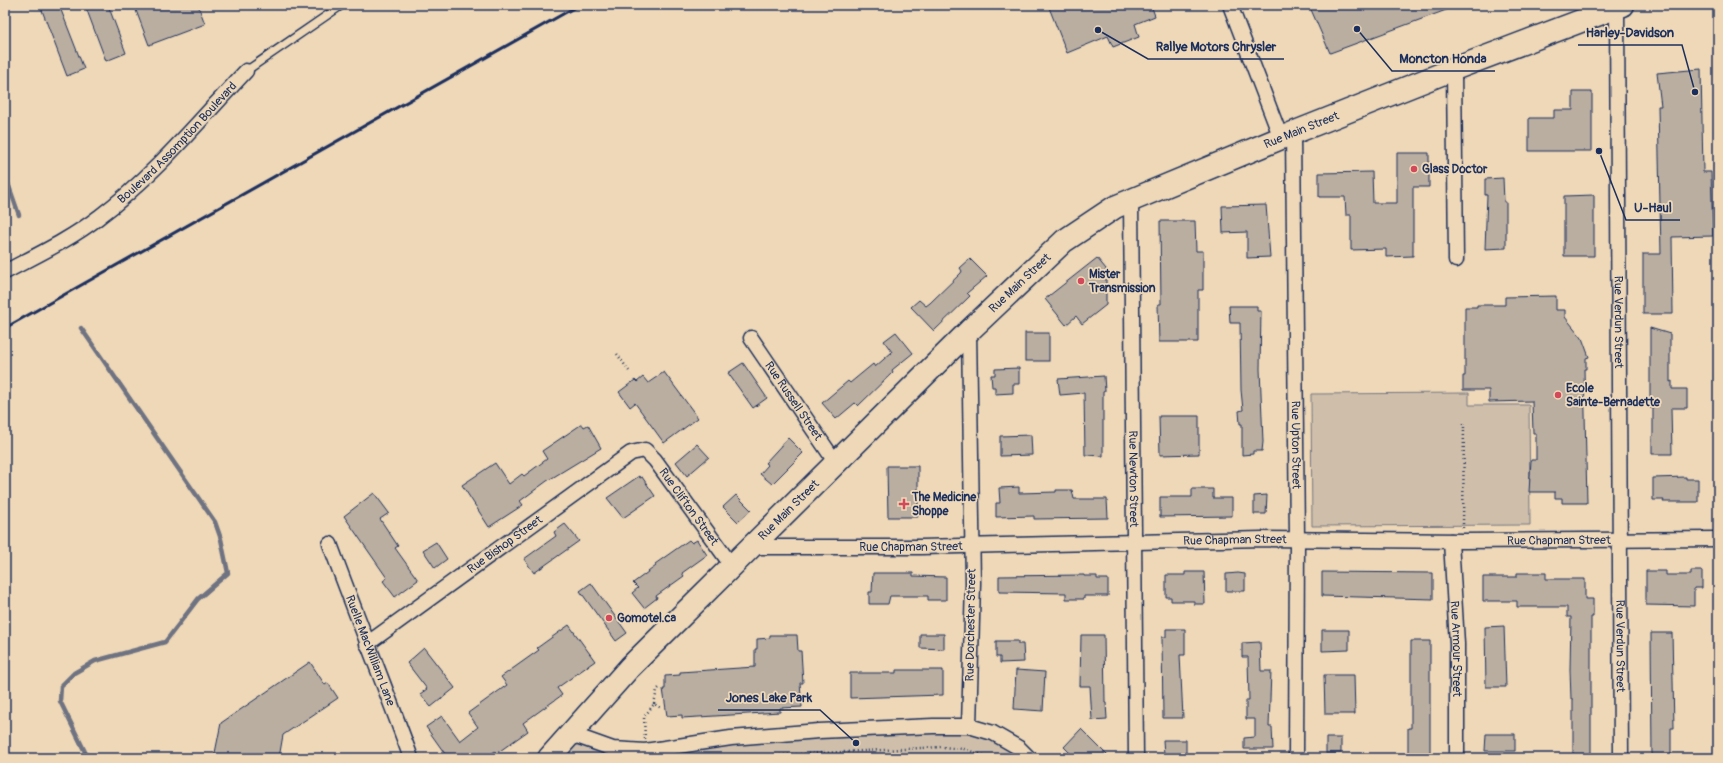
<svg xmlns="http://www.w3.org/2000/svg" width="1723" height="763" viewBox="0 0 1723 763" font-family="Pangolin,sans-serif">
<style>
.green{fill:#cfbfaa;stroke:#757784}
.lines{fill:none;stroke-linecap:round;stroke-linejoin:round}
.stream{stroke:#6e7281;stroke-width:4.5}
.building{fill:#baaea1;stroke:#1b2f5e}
.lane-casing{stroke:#1b2f5e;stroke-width:10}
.street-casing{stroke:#1b2f5e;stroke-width:17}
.primary-casing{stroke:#1b2f5e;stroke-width:25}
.path{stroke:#1b2f5e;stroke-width:2.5;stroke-dasharray:1 3;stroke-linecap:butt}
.lane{stroke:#eed8b7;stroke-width:7}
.street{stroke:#eed8b7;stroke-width:14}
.primary{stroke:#eed8b7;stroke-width:22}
.rail{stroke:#1b2f5e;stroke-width:3}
.poi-dot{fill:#d1495b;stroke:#eed8b7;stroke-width:1.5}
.labels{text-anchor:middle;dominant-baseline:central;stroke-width:3.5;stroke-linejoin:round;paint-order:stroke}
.street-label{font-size:12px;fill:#1b2f5e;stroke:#eed8b7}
.poi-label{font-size:12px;font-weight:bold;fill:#1b2f5e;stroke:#eed8b7;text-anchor:start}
.leader{fill:none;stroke:#1b2f5e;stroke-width:1.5}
.callout-dot{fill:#1b2f5e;stroke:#eed8b7;stroke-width:1.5}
.callout-label{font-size:13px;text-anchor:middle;font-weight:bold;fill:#1b2f5e;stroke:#eed8b7;stroke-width:3.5;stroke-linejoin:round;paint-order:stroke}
</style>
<rect width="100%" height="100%" fill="#eed8b7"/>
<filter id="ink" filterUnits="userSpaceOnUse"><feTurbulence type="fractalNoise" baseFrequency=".025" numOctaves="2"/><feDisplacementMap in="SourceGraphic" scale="8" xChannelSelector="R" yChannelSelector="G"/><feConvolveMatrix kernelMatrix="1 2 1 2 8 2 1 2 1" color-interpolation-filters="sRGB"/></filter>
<g filter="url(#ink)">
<!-- green -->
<g class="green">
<path d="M1469 393V405H1529L1530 525 1312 526 1311 394Z"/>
<path d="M969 726 1029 758H549L571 734 613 749Z"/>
</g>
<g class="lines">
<!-- stream -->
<g class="stream">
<path d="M5 175 19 215"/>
<path d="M81 328 215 522 221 539 228 573 198 599 165 642 95 661 74 673 61 686 60 701 88 758"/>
</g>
</g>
<!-- building -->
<g class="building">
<path d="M40 5H59L84 69 67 76Z"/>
<path d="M85 5H108L126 53 106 61Z"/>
<path d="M134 5H198L205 24 149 45Z"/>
<path d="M1048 5H1151L1155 16 1135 24 1139 37 1113 47 1108 36 1067 53Z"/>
<path d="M1309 5H1456L1457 6 1330 53Z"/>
<path d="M1701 69 1703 172H1711L1713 236 1672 237 1673 314H1643V254H1661L1658 106H1661L1657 73Z"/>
<path d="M1573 92H1592V151H1529V118H1554V110H1573Z"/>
<path d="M1397 153H1429V187H1413V256L1386 257V249L1351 250V215H1346L1345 197H1319V173L1372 172 1373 203H1397Z"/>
<path d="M1503 178 1504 202H1506V248L1485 249 1487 195H1485V179Z"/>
<path d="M1594 195V256H1564V196Z"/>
<path d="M1266 205 1270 257 1247 258V232L1223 233 1222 206Z"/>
<path d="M1160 221H1195L1196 251H1203V290H1198V342H1159L1158 304H1161Z"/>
<path d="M1097 258 1106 269V305L1082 324 1076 316 1066 325 1045 299Z"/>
<path d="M970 259 987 276 967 293 970 296 934 331 911 307 919 300 926 306 930 303 961 273 962 271 960 268Z"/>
<path d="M1556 296V310H1565V317L1582 338 1589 357 1586 358V369H1584L1587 503H1562V498H1555V492H1529L1531 460H1536V433H1533L1532 401 1489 402V390H1463V376H1465V307H1477V305H1505V297Z"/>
<path d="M1229 306H1257V311H1261L1260 369 1263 442 1262 451H1253V454L1242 455V424H1240L1239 411 1243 410 1241 390 1240 323H1230Z"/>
<path d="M1650 328 1670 334V382L1672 381V389H1687V408H1671L1672 454H1652V436H1653V408H1650Z"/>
<path d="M896 332 913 353 892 370 893 372 858 406 855 403 836 419 822 403 848 381 850 383 873 364 875 367 892 352 884 341Z"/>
<rect x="1025" y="333" width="24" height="28"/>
<path d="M743 363 767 398 753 408 728 373Z"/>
<path d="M1019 368V384H1013V393L995 394V387H992L991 375H995V369Z"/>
<path d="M664 372 698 418 664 443 635 403 630 407 619 392 635 380 637 382 643 377 648 383Z"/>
<path d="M1104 376 1105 391 1103 392V456L1085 455 1084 393 1060 395 1058 379Z"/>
<path d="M1159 416H1199V454L1160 455Z"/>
<path d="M582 424 584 427 588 425 601 448 547 481 520 501 523 505 489 527 462 485 495 463 509 484 522 474 524 476 547 459 542 451Z"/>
<path d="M1031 435 1032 455 1000 456V436Z"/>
<path d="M788 438 803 453 772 484 760 474 768 465 765 463Z"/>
<path d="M697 444 709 457 687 476 676 462Z"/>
<path d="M887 466H918V517H888Z"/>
<path d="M639 476 640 478 642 477 655 496 623 518 607 498Z"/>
<path d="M1686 477V479H1698V502H1663L1664 500H1653V478Z"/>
<path d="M1019 487V493L1056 492V490H1072L1074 499H1107L1108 518 1034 519V516L996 517V503H1000L999 488Z"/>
<path d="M1192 489H1213V498H1232V516L1160 517V497H1192Z"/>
<path d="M374 493 389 513 380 519 398 546 395 548 418 580 395 597 383 581 387 578 344 516Z"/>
<path d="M736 495 751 510 738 522 723 507Z"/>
<path d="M1267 495 1266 514H1254V496Z"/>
<path d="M565 524 579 541 534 573 524 559 556 536 554 532Z"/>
<path d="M689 540 692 543 697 540 707 555 682 573 684 576 656 596 657 598 644 608 632 593 638 588 633 583 656 566 655 564Z"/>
<path d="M436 542 447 559 435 568 423 550Z"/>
<path d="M1646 571H1666V575H1691V571H1702V588H1694V606L1646 605Z"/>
<path d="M1185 572H1204L1205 604H1194V601H1171V597H1166V575H1185Z"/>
<path d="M1322 572 1433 573V599L1322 596Z"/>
<path d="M873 573H913V576L946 577V600H928V596H890L888 604H869V592H872Z"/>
<path d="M1238 573 1245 574V591H1226V574Z"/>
<path d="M1517 573H1546V579H1585V599H1593V617H1591V758H1573V699H1571L1570 670 1571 617H1567V607H1517V601H1483V577H1517Z"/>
<path d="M1084 575V576H1097V579H1108V596H1084V599H1066V593L999 592V576Z"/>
<path d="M591 583 627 633 616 641 580 591Z"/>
<path d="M569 625 595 661 557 688 562 695 523 723 528 731 497 753 495 751 486 758H448L426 727 442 716 460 741 478 727 468 713 507 685 501 677 539 650 537 648Z"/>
<path d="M1504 626 1506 687H1486L1485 627Z"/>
<path d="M1166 629H1185V655H1180L1183 718H1163L1162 637H1166Z"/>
<path d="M1322 630H1349V650L1322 651Z"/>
<path d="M1651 633H1672L1674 728H1671V758H1652Z"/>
<path d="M920 634H944V649L920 648Z"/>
<path d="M770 635H797L798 651H801L803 683H800L802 707 780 708V712L682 718V715L667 716 663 689H665V676L680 675V672L755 667V649H757V639L770 638Z"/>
<path d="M1081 635H1104L1105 703H1106L1107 719 1092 720 1090 686H1080Z"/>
<path d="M996 641H1018V644H1023L1024 662 1000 663V657H996Z"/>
<path d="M1411 641H1430V754L1408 755V728H1411Z"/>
<path d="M1260 642 1261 671H1271L1269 727H1272L1273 749H1244V738L1255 737V719H1246V700H1249L1248 657H1242V643Z"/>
<path d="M424 648 455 688 431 707 420 694 427 689 407 663Z"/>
<path d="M310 662 325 685 328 683 338 698 283 735 279 758H214L221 723Z"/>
<path d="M896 670H943V695L850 698V673H896Z"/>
<path d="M1016 670 1045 672 1043 711 1014 709Z"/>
<path d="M1324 675H1354L1355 714H1325Z"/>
<path d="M1081 729 1110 758H1075L1064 747Z"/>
<path d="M1486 734H1515V751H1485Z"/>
<rect x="1326" y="738" width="15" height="15"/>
<path d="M1163 740H1186V755H1164Z"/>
</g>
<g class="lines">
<!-- lane casing -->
<g class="lane-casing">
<path id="lane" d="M246 71 342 5"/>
</g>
<!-- street casing -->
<g class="street-casing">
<g id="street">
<path d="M1230 5 1281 138"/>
<path id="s1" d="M1617 7 1621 758"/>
<path d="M1454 69 1456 260"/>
<path id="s2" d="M1293 133 1297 540 1296 758"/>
<path id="s3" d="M1131 200 1136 758"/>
<path id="s4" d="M5 272C37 255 71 239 99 217 154 176 199 121 246 71"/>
<path d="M969 331 973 583 969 726"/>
<path id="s5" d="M751 338 836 463"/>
<path id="s6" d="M1451 541 1457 644V758"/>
<path id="s7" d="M330 544C356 615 385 686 411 758"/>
<path id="s8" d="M752 547H921L1262 539 1463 541 1718 539"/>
<path id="s9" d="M367 644 631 453 645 450 655 460 732 566"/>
<path d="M571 734 613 749 645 751 731 738 819 731 933 726H969L993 733 1019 748 1029 758"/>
</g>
</g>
<!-- primary casing -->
<g class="primary-casing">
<g id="primary">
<path id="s10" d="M549 758 630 667 969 331 1064 241 1115 207 1293 133 1454 69 1623 5"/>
</g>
</g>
<!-- path -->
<g class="path">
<path d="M617 354 629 371"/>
<path d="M1463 528 1464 422"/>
<path d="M654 704 657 690 660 687"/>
<path d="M645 739 644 717 654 704 661 708"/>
<path d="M724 758 942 747 964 749 992 758"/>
</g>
<!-- lane -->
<use href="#lane" class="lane"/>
<!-- street -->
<use href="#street" class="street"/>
<!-- primary -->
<use href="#primary" class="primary"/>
<!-- rail -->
<path class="rail" d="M5 328 579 5"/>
</g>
</g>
<!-- markers -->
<g class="poi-dot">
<circle cx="1414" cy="169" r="4"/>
<circle cx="1081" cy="281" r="4"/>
<circle cx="1558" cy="395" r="4"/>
<path d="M902 498h4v4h4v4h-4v4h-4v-4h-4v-4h4z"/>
<circle cx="609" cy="618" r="4"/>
</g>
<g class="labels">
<!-- street labels -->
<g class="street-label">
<text stroke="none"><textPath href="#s10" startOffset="993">Rue Main Street</textPath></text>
<text stroke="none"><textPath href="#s4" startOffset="217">Boulevard Assomption Boulevard</textPath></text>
<text stroke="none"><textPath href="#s10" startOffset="669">Rue Main Street</textPath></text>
<text stroke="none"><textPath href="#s1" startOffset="315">Rue Verdun Street</textPath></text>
<text stroke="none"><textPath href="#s5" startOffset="76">Rue Russell Street</textPath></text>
<text stroke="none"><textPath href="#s2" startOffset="312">Rue Upton Street</textPath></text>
<text stroke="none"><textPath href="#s3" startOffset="279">Rue Newton Street</textPath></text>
<text stroke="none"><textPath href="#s9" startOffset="412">Rue Clifton Street</textPath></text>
<text stroke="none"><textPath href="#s10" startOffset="345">Rue Main Street</textPath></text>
<text stroke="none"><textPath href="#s8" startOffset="483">Rue Chapman Street</textPath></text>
<text stroke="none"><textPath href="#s8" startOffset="807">Rue Chapman Street</textPath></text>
<text stroke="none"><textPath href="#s9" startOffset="170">Rue Bishop Street</textPath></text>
<text stroke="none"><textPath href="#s8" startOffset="159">Rue Chapman Street</textPath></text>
<text transform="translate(971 625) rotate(-89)">Rue Dorchester Street</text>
<text stroke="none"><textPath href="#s1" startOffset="639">Rue Verdun Street</textPath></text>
<text stroke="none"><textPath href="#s6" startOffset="108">Rue Armour Street</textPath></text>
<text stroke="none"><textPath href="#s7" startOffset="114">Ruelle MacWilliam Lane</textPath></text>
</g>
<!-- poi labels -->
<g class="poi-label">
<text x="1422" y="169">Glass Doctor</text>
<text x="1089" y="274">Mister<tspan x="1089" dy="14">Transmission</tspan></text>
<text x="1566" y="388">Ecole<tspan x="1566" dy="14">Sainte-Bernadette</tspan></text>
<text x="912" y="497">The Medicine<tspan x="912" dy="14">Shoppe</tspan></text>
<text x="617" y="618">Gomotel.ca</text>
</g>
</g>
<!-- callouts -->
<path class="leader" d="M1695 92L1682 45H1578M1098 30L1148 59H1284M1357 29L1392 71H1495M1599 151L1626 220H1680M856 743L820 710H718"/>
<g class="callout-dot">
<circle cx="1695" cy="92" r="4"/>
<circle cx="1098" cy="30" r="4"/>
<circle cx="1357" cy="29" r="4"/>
<circle cx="1599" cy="151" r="4"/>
<circle cx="856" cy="743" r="4"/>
</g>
<g class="callout-label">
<text x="1630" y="37">Harley-Davidson</text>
<text x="1216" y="51">Rallye Motors Chrysler</text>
<text x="1443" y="63">Moncton Honda</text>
<text x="1653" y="212">U-Haul</text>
<text x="769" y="702">Jones Lake Park</text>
</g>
<!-- margin -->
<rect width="1723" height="763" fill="none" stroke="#eed8b7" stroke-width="20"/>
<rect x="10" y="10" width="1703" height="743" fill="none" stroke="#1b2f5e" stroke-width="1.5" filter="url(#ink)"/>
</svg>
